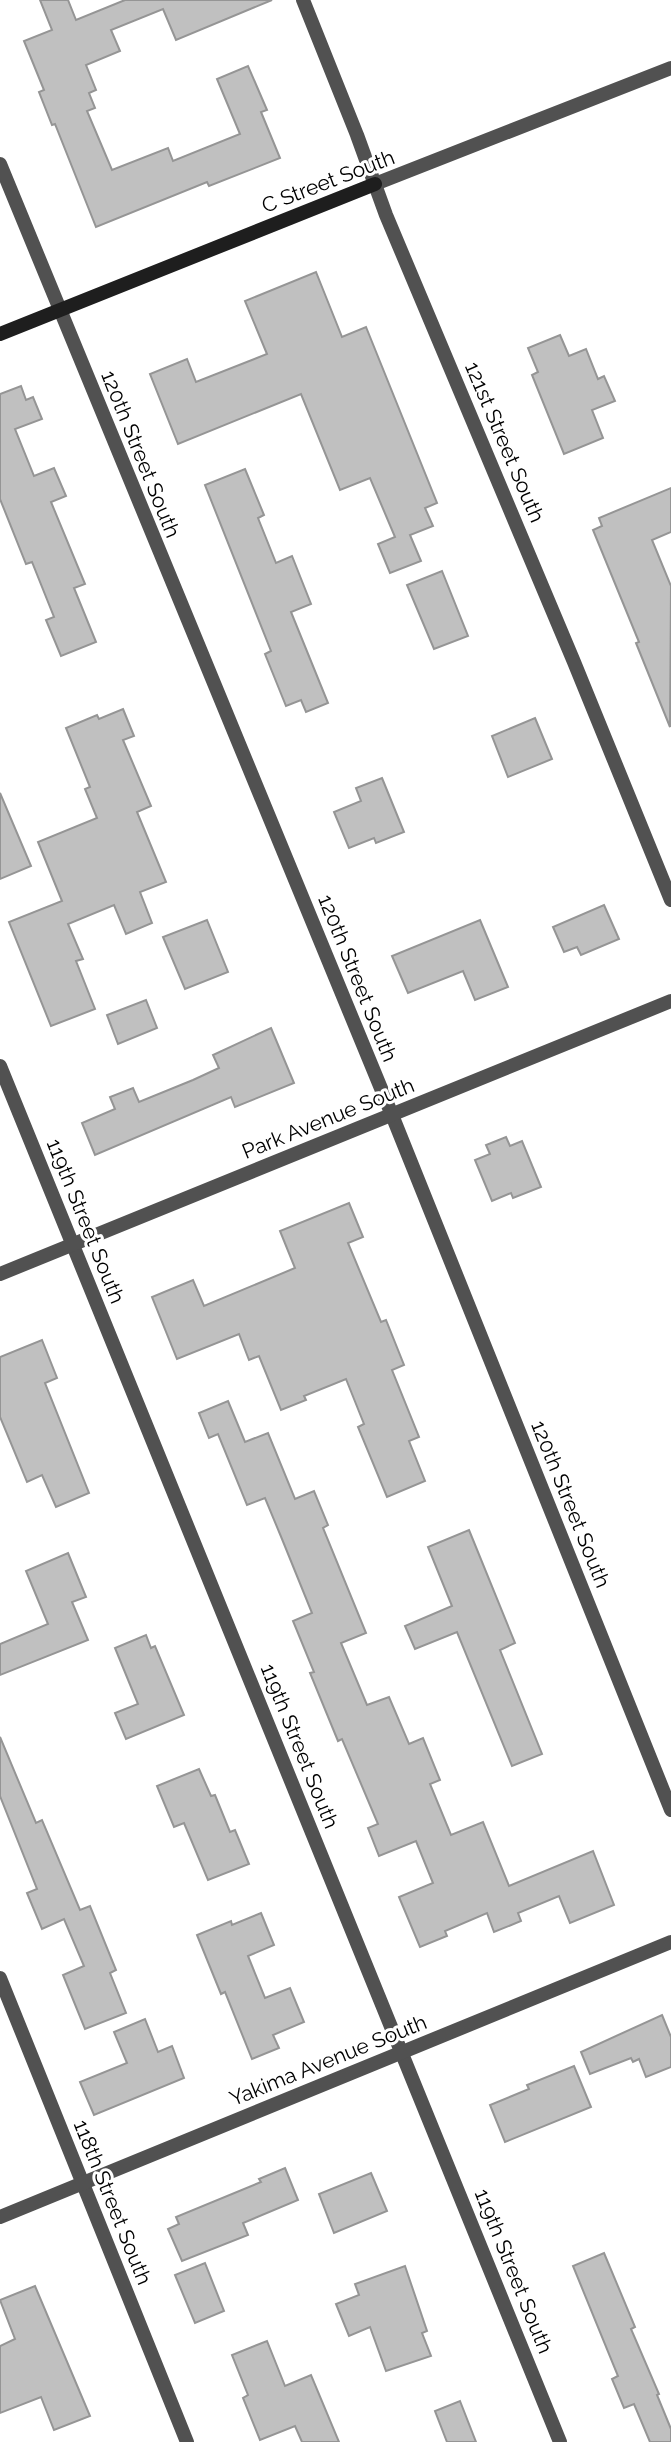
<svg xmlns="http://www.w3.org/2000/svg" width="671" height="2442" viewBox="0 0 671 2442" font-family="Raleway,sans-serif">
<style>
.building{fill:#c0c0c0;stroke:#959595;stroke-width:2}
.lines{fill:none;stroke-linecap:round;stroke-linejoin:round}
.minor{stroke:#515151;stroke-width:14}
.tertiary{stroke:#515151;stroke-width:14}
.secondary{stroke:#1e1e1e;stroke-width:14}
.labels{text-anchor:middle;dominant-baseline:central;stroke-width:6;stroke-linejoin:round;paint-order:stroke}
.street-label{font-size:21px;fill:#000;stroke:#fff}
</style>
<rect width="100%" height="100%" fill="#fff"/>
<!-- building -->
<g class="building">
<path d="M40 0H68L76 20 125 0H272L176 40 163 9 111 30 120 51 86 65 96 90 89 93 95 108 87 111 112 170 168 148 173 161 240 134 217 79 248 66 267 110 261 112 280 158 209 186 207 182 96 227 55 124 52 125 39 92 44 90 24 41 52 30Z"/>
<path d="M316 272 342 337 366 327 437 503 425 508 433 526 410 535 421 561 390 573 378 544 395 537 370 478 340 490 301 394 178 444 150 374 187 359 196 382 267 354 245 301Z"/>
<path d="M560 335 569 356 586 349 598 379 604 376 615 401 592 410 603 438 564 454 532 375 538 372 528 348Z"/>
<path d="M21 386 26 400 33 397 42 419 15 429 34 476 54 468 66 496 51 502 85 584 74 588 96 642 61 656 46 620 54 617 32 562 26 564 0 499V394Z"/>
<path d="M245 469 264 515 258 518 276 563 292 556 311 604 291 612 328 703 306 712 301 700 286 706 265 654 271 651 205 485Z"/>
<path d="M671 488V532L652 540 671 586 670 727 636 643 639 642 593 530 602 526 599 518Z"/>
<path d="M442 571 468 636 434 649 407 585Z"/>
<path d="M123 709 134 736 123 740 151 806 137 812 166 882 140 892 152 923 126 934 114 905 68 924 83 959 76 961 95 1009 51 1026 9 922 62 901 38 842 97 818 85 789 90 787 66 728 97 715 99 719Z"/>
<path d="M535 718 552 759 508 777 492 736Z"/>
<path d="M382 778 404 832 376 843 374 838 349 848 334 812 361 801 356 788Z"/>
<path d="M0 793 31 866 0 879Z"/>
<path d="M604 905 619 939 581 955 577 947 564 952 553 927Z"/>
<path d="M207 920 228 972 185 989 163 937Z"/>
<path d="M480 920 508 987 475 1000 463 971 408 993 392 956Z"/>
<path d="M146 1000 157 1028 118 1044 107 1015Z"/>
<path d="M271 1028 294 1083 235 1107 231 1097 95 1155 82 1123 115 1109 110 1097 133 1088 139 1102 193 1080 219 1068 213 1055Z"/>
<path d="M506 1137 510 1146 522 1141 541 1187 513 1198 511 1193 492 1201 475 1160 490 1154 486 1145Z"/>
<path d="M349 1203 363 1237 348 1243 381 1322 386 1320 404 1365 392 1370 419 1437 409 1441 425 1481 387 1497 358 1427 364 1424 346 1379 304 1396 306 1400 281 1410 259 1356 249 1360 239 1334 177 1359 152 1297 193 1280 204 1306 295 1268 280 1231Z"/>
<path d="M42 1340 57 1378 45 1383 89 1493 56 1507 42 1475 27 1482 0 1417V1357Z"/>
<path d="M228 1401 245 1442 268 1433 295 1499 314 1491 328 1525 323 1528 366 1633 341 1643 367 1705 389 1697 409 1744 423 1738 440 1780 430 1784 451 1835 483 1822 509 1886 593 1851 614 1905 570 1923 559 1896 518 1913 521 1921 494 1932 487 1913 445 1931 447 1936 420 1947 399 1897 433 1883 416 1841 379 1856 368 1828 378 1824 342 1739 338 1741 310 1673 314 1672 293 1621 312 1613 282 1539 265 1498 247 1505 218 1434 209 1438 199 1413Z"/>
<path d="M469 1530 515 1643 500 1650 542 1754 512 1766 457 1632 415 1649 405 1626 452 1606 428 1547Z"/>
<path d="M68 1553 86 1597 72 1602 88 1640 0 1675V1644L48 1624 26 1571Z"/>
<path d="M146 1635 151 1648 155 1646 184 1715 126 1739 115 1713 138 1704 115 1648Z"/>
<path d="M0 1737 36 1823 42 1820 80 1910 90 1906 116 1970 110 1973 126 2013 85 2029 63 1975 84 1966 64 1919 42 1929 27 1893 37 1889 0 1796Z"/>
<path d="M199 1769 211 1796 215 1795 230 1832 235 1830 249 1864 208 1880 184 1823 174 1827 157 1786Z"/>
<path d="M261 1913 274 1945 248 1956 265 1998 290 1988 304 2022 273 2035 279 2048 252 2059 225 1992 221 1994 197 1935 231 1921 232 1925Z"/>
<path d="M662 2015 671 2037V2067L646 2077 639 2059 633 2062 631 2058 590 2074 581 2052Z"/>
<path d="M145 2019 158 2052 172 2046 184 2078 94 2115 80 2082 127 2063 114 2032Z"/>
<path d="M574 2066 591 2107 505 2142 490 2105 529 2089 527 2085Z"/>
<path d="M285 2168 298 2200 243 2223 248 2235 182 2261 168 2229 179 2224 176 2217 261 2182 259 2179Z"/>
<path d="M371 2173 387 2211 334 2233 319 2194Z"/>
<path d="M604 2253 635 2327 631 2329 659 2394 657 2395 671 2429V2442H650L634 2404 624 2408 612 2379 618 2376 573 2266Z"/>
<path d="M205 2263 224 2311 195 2323 175 2275Z"/>
<path d="M405 2266 427 2331 422 2333 431 2356 386 2371 370 2327 349 2336 336 2304 359 2295 355 2284Z"/>
<path d="M35 2286 90 2416 54 2430 41 2397 0 2413V2346L15 2339 0 2300Z"/>
<path d="M267 2341 285 2386 311 2375 339 2442H302L295 2426 260 2440 243 2398 248 2395 232 2355Z"/>
<path d="M460 2401 476 2442H447L435 2411Z"/>
</g>
<g class="lines">
<!-- minor -->
<g class="minor">
<path d="M0 164 392 1115 671 1810"/>
<path d="M0 1066 560 2442"/>
<path d="M0 1978 187 2442"/>
<path d="M0 2217 671 1942"/>
</g>
<!-- tertiary -->
<g class="tertiary">
<path d="M303 0 357 135 386 215 574 662 671 900"/>
<path d="M375 184 671 68"/>
<path d="M0 1274 671 1001"/>
</g>
<!-- secondary -->
<path class="secondary" d="M0 334 375 184"/>
</g>
<g class="labels">
<!-- street labels -->
<g class="street-label">
<text transform="translate(328 181) rotate(-21)">C Street South</text>
<text transform="translate(505 442) rotate(67)">121st Street South</text>
<text transform="translate(141 454) rotate(68)">120th Street South</text>
<text transform="translate(358 978) rotate(68)">120th Street South</text>
<text transform="translate(328 1118) rotate(-22)">Park Avenue South</text>
<text transform="translate(86 1221) rotate(68)">119th Street South</text>
<text transform="translate(571 1504) rotate(68)">120th Street South</text>
<text transform="translate(300 1746) rotate(68)">119th Street South</text>
<text transform="translate(328 2060) rotate(-22)">Yakima Avenue South</text>
<text transform="translate(113 2202) rotate(68)">118th Street South</text>
<text transform="translate(514 2271) rotate(68)">119th Street South</text>
</g>
</g>
</svg>
